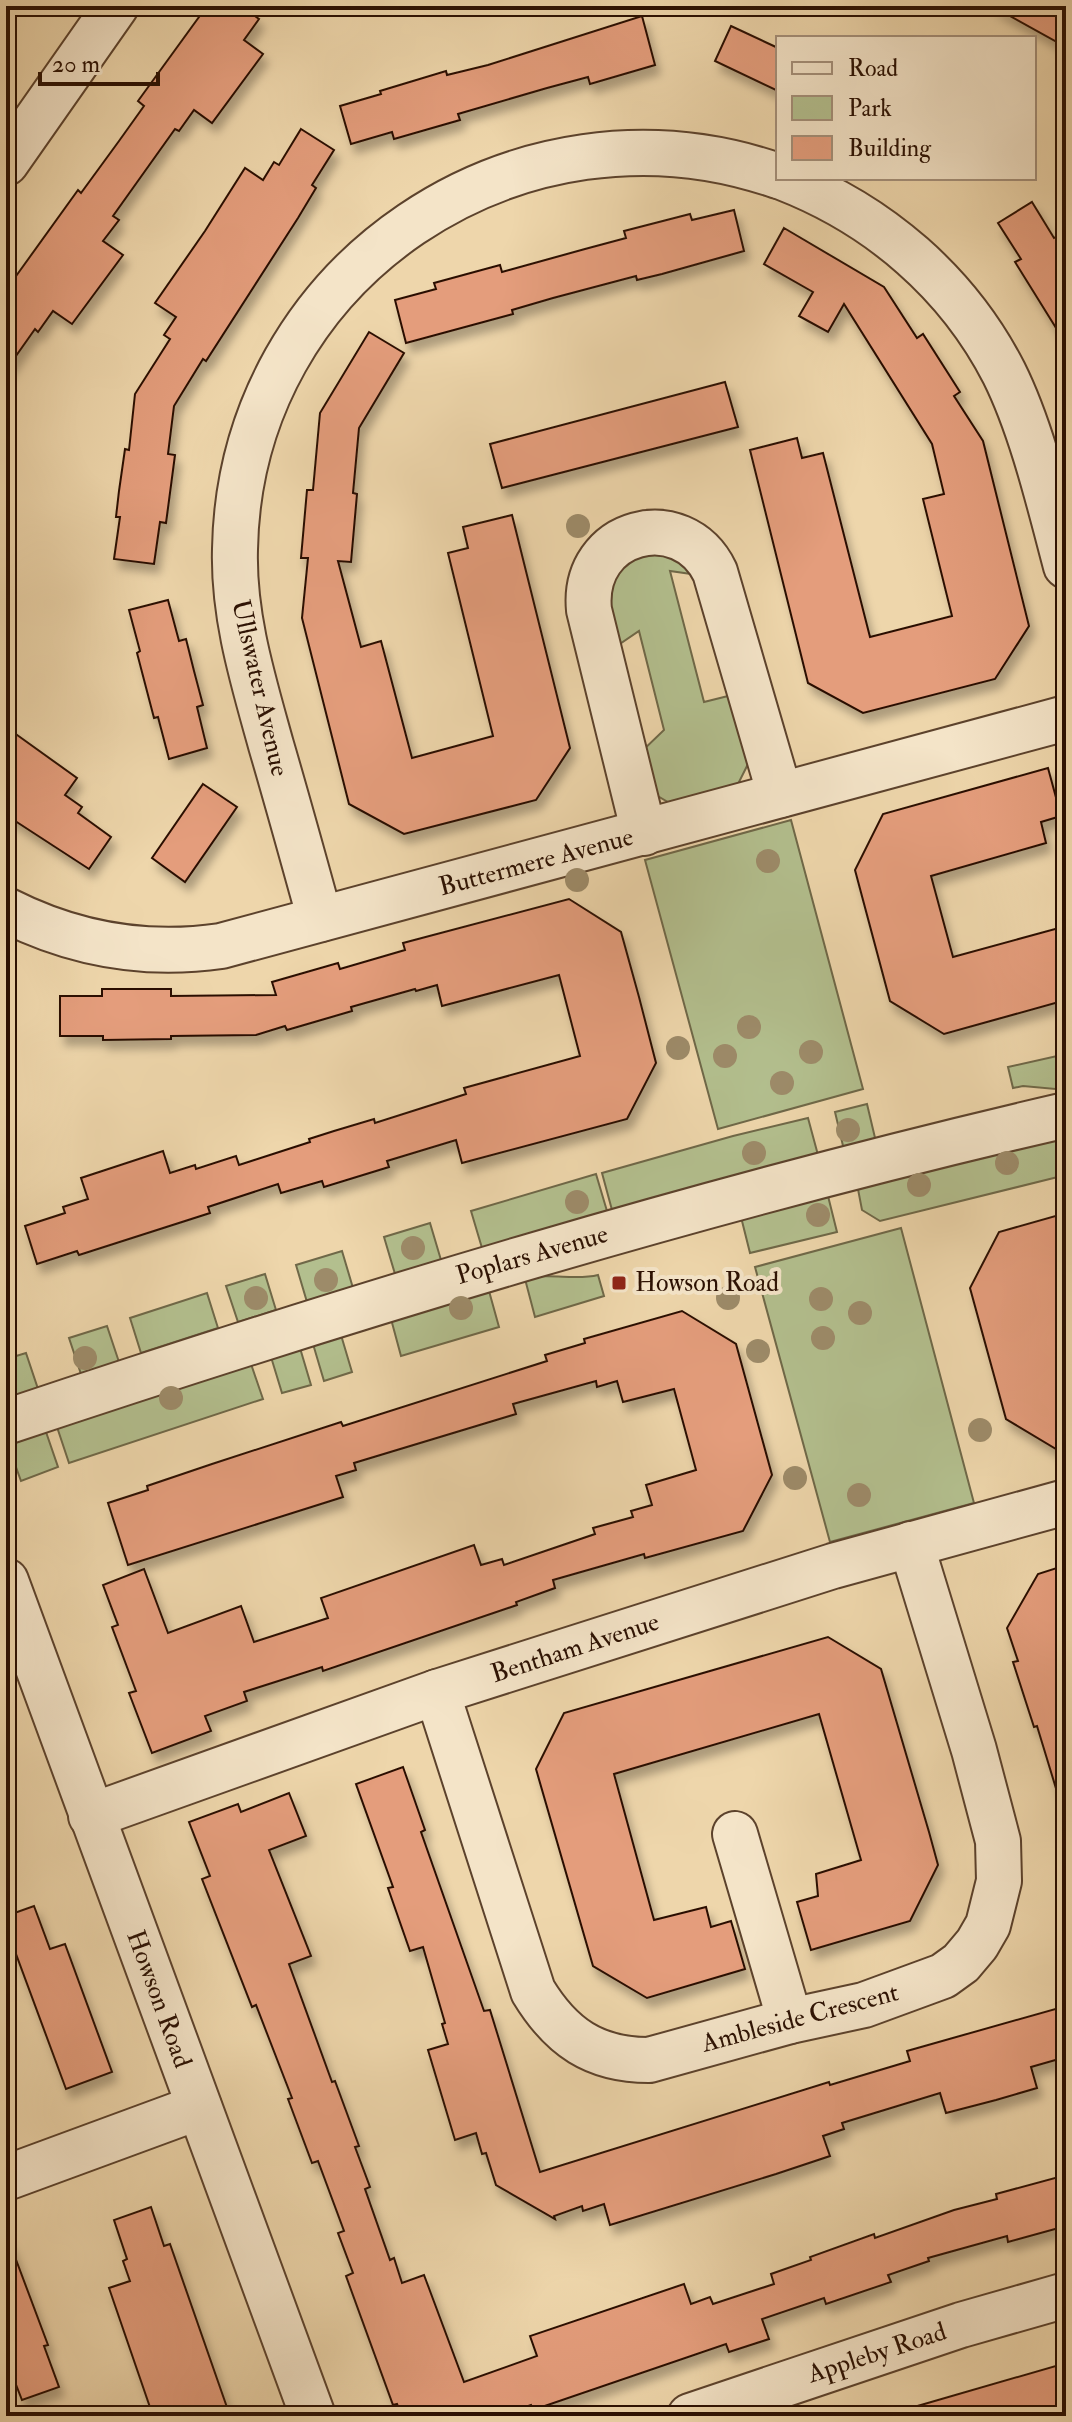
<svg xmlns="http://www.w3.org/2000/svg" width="1072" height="2422" viewBox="0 0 1072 2422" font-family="'IM FELL Double Pica',serif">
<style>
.green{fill:#b3bf8e;stroke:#6f6848;stroke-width:2}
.building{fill:#e49d7c;stroke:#2b1002;stroke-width:2;filter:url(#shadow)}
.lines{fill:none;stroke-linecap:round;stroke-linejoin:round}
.minor-casing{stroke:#5c422c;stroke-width:48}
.minor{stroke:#f4e4c8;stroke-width:44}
.tree{fill:#9d8b69}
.poi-dot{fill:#8f2418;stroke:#f4e4c8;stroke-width:3}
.labels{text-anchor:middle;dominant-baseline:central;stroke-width:8;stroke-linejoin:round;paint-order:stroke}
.street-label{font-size:26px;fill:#2b1002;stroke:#f4e4c8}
.poi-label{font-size:26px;fill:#2b1002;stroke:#f4e4c8;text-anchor:start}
</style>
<defs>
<filter id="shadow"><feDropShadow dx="5" dy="9" stdDeviation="4" flood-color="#0004"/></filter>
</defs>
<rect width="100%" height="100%" fill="#eed6ab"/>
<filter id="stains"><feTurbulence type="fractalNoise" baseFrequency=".0025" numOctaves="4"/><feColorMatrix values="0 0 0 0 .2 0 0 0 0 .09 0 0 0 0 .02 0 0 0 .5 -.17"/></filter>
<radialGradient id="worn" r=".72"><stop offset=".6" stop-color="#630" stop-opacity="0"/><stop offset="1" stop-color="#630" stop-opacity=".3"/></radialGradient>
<!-- green -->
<g class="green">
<path d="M655 546 705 576 670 571 704 702 736 694 749 762 737 786 673 805 656 795 638 755 664 730 639 631 611 650 605 578Z"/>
<path d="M791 820 863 1089 718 1129 645 860Z"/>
<path d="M1066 1054V1090L1023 1086 1013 1088 1008 1067Z"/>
<path d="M867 1104 876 1142 844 1150 835 1112Z"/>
<path d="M808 1118 818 1155 612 1210 602 1173 733 1136Z"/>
<path d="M1066 1131V1175L880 1221 862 1210 857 1184Z"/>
<path d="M596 1174 607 1211 482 1248 471 1211Z"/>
<path d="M827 1192 837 1232 750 1253 740 1213Z"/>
<path d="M430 1223 441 1260 395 1274 384 1237Z"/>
<path d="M901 1228 974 1503 830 1542 755 1267Z"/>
<path d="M342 1251 353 1288 307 1302 296 1265Z"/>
<path d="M265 1274 276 1310 238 1322 226 1286Z"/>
<path d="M598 1275 604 1296 535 1317 525 1279C549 1272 574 1281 598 1275Z"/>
<path d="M489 1291 499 1327 401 1356 391 1319Z"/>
<path d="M207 1293 218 1328 141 1353 130 1318Z"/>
<path d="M107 1326 119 1362 81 1374 69 1338Z"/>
<path d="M341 1335 352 1372 324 1381 313 1344Z"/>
<path d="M300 1348 311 1385 282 1393 271 1357Z"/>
<path d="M26 1353 38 1389 6 1400V1359Z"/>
<path d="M251 1364 263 1399 69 1463 57 1427Z"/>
<path d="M46 1432 58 1467 21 1481 8 1445Z"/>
</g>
<!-- building -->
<g class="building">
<path d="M207 6H241L259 19 244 40 263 54 212 123 194 110 179 131 175 129 113 216 119 220 103 241 123 255 72 324 53 311 38 332 35 329 6 370V290L78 190 81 193 119 141 144 106 138 101Z"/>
<path d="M992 6H1066V47Z"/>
<path d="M642 16 655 65 590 84 588 77 547 88 458 114 460 120 394 139 392 132 351 144 340 106 381 94 380 91 446 71 447 75 488 65Z"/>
<path d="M731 26 778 48V91L715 61Z"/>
<path d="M301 129 334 150 312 185 316 188 298 218 206 361 203 359 174 406 168 454 175 455 166 523 160 522 154 564 114 559 120 517H116L119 491 125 449 129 450 135 394 170 339 164 335 176 317 155 303 205 231 245 168 263 180 274 162 279 165Z"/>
<path d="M1032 202 1054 238 1066 231V344L1015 262 1021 259 998 223Z"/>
<path d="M734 210 744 251 662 274 637 280 636 276 553 298 512 310 513 314 406 343 395 300 436 289 434 283 500 265 502 272 585 249 626 238 624 231 690 214 692 220Z"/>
<path d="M784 228 884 287 917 338 923 334 960 392 954 396 983 441 1029 626 995 679 863 713 808 683 750 450 797 438 802 458 823 453 870 637 952 616 923 499 944 494 932 444 844 304 828 332 799 316 813 292 764 264Z"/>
<path d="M369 332 404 353 359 428 353 493 357 494 351 562 338 561 361 647 381 641 412 758 493 736 448 553 468 548 463 527 512 515 570 748 536 800 404 834 349 804 302 618 308 558H301L307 490H313L320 413Z"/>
<path d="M725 382 738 427 502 488 490 444Z"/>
<path d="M168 600 179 641 186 639 194 671 203 705 197 707 207 748 169 759 158 717 154 718 137 653 140 651 129 610Z"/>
<path d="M6 727 77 778 65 795 82 807 78 813 111 837 89 869 6 815Z"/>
<path d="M1048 768 1061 816 1041 822 1046 843 931 876 953 957 1066 926V1000L944 1034 890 1001 855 870 883 814Z"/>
<path d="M203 784 237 807 185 882 152 858Z"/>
<path d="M569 899 621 932 639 997 656 1063 627 1119 462 1163 456 1140 387 1161 389 1167 324 1187 322 1181 281 1193 278 1184 208 1207 210 1213 79 1255 77 1251 37 1264 25 1226 65 1213 63 1207 88 1199 81 1178 163 1151 170 1173 195 1165 196 1169 236 1156 239 1165 310 1142 309 1139 334 1131 374 1119 375 1123 466 1094 464 1088 580 1056 559 975 442 1006 437 985 416 991 415 989 351 1007 352 1011 287 1030 285 1026 256 1035 171 1036V1039L103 1040V1036H60V996H102V989H171V996L276 995 272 982 338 963 340 969 405 950 403 943Z"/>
<path d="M1066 1213V1455L1006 1419 970 1288 999 1232Z"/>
<path d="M682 1311 736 1344 772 1475 743 1531 645 1558 644 1554 553 1580 555 1588 516 1602 517 1605 323 1671 322 1667 244 1692 247 1701 205 1716 211 1731 152 1753 129 1693 136 1691 112 1627 118 1625 103 1585 144 1569 168 1633 241 1606 254 1642 328 1618 321 1598 474 1545 481 1565 502 1559 504 1565 595 1534 593 1528 633 1517 631 1511 652 1505 646 1485 696 1470 674 1389 623 1402 617 1381 597 1387 596 1381 513 1404 516 1414 354 1463 356 1470 336 1476 343 1497 128 1565 108 1503 148 1490 147 1486 212 1464 341 1422 343 1426 547 1361 545 1355 585 1343 584 1339Z"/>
<path d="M1066 1565V1617L1056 1633 1066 1662V1793L1058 1795 1037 1726 1034 1727 1013 1662 1018 1661 1007 1628 1038 1574Z"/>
<path d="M828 1637 881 1669 929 1832 938 1865 910 1921 811 1950 797 1902 818 1896 816 1874 861 1860 819 1714 614 1774 654 1920 706 1907 711 1927 731 1921 745 1969 647 1998 593 1966 536 1769 564 1713Z"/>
<path d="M403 1767 425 1830 421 1832 484 2011 490 2010 540 2172 829 2082 830 2085 910 2061 907 2051 1066 2006V2057L1031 2067 1037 2088 996 2100 946 2113 940 2093 842 2123 844 2129 823 2136 830 2156 776 2174 610 2225 604 2204 583 2211 582 2206 554 2216 555 2219 496 2185 486 2153 482 2154 476 2133 455 2140 428 2050 448 2044 442 2024 445 2023 423 1947 410 1951 388 1888 393 1887 356 1784Z"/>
<path d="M289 1793 306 1836 269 1850 311 1956 289 1964 332 2082 335 2081 359 2146 355 2147 370 2187 365 2189 390 2260 394 2258 402 2283 424 2275 464 2382 537 2356 530 2336 684 2284 691 2304 710 2297 713 2304 774 2284 771 2274 811 2260 810 2257 874 2234 875 2238 954 2210 997 2199 996 2194 1066 2175V2226L1008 2242 1007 2236 928 2258 929 2261 888 2275 891 2282 826 2304 824 2298 762 2319 769 2339 729 2352 726 2344 533 2410 531 2405 499 2416H402L397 2404 393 2405 346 2276 353 2273 338 2233 344 2231 318 2161 312 2163 288 2099 292 2098 256 2005 252 2007 202 1879 210 1876 189 1822 238 1804 241 1812Z"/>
<path d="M34 1906 50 1949 65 1944 112 2072 66 2089 6 1927V1916Z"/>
<path d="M151 2207 164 2246 170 2244 230 2416H153L109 2288 130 2281 123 2261 127 2259 114 2220Z"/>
<path d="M9 2241 48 2345 44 2346 59 2387 22 2400 6 2359V2242Z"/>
<path d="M1066 2363V2416H916L914 2407Z"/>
</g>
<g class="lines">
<!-- minor casing -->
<g class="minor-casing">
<g id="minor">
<path d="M6 163 116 6"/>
<path d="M784 178C879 215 958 283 1004 373 1032 429 1050 506 1066 566"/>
<path d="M644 833 589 610C581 529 682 504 715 572L780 795"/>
<path d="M6 910C75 945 145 957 221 946L1066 718"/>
<path d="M320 919C304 861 288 803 271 745 253 680 233 616 235 549 240 270 519 86 778 176"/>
<path d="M6 1422C356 1305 707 1198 1066 1115"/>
<path d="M6 1581 313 2416"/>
<path d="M437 1692 533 1991C561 2037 594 2060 649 2060L790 2021 864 2005 943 1976 961 1963 977 1944 988 1925 999 1881 998 1841 974 1750 911 1544"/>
<path d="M91 1816 437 1692 833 1566 1066 1502"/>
<path d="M735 1834 790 2021"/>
<path d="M6 2178 199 2107"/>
<path d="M690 2416 961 2325 1066 2295"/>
</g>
</g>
<!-- minor -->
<use href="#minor" class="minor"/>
</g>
<!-- trees -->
<g class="tree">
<circle cx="578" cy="526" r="12"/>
<circle cx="768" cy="861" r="12"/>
<circle cx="577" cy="880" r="12"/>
<circle cx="749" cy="1027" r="12"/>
<circle cx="678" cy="1048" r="12"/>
<circle cx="811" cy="1052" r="12"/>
<circle cx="725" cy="1056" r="12"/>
<circle cx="782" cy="1083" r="12"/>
<circle cx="848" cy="1130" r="12"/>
<circle cx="754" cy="1153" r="12"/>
<circle cx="1007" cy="1163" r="12"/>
<circle cx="919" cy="1185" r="12"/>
<circle cx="577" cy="1202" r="12"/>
<circle cx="818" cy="1215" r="12"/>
<circle cx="413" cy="1248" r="12"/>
<circle cx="326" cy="1280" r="12"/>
<circle cx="256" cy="1298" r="12"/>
<circle cx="728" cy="1298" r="12"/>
<circle cx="821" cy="1299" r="12"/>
<circle cx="461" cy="1308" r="12"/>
<circle cx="860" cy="1313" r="12"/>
<circle cx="823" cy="1338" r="12"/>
<circle cx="758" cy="1351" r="12"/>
<circle cx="85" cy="1358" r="12"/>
<circle cx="171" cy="1398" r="12"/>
<circle cx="980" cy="1430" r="12"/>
<circle cx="795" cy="1478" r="12"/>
<circle cx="859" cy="1495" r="12"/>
</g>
<!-- markers -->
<rect class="poi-dot" x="611" y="1275" width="16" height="16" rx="4"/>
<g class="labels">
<!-- street labels -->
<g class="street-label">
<text transform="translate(260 688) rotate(77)">Ullswater Avenue</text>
<text transform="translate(536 862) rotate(-15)">Buttermere Avenue</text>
<text transform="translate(532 1255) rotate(-16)">Poplars Avenue</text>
<text transform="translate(575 1648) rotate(-18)">Bentham Avenue</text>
<text transform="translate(159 1999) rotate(70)">Howson Road</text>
<text transform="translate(800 2018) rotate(-15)">Ambleside Crescent</text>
<text transform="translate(877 2353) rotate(-18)">Appleby Road</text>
</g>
<!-- poi labels -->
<g class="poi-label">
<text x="635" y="1283">Howson Road</text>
</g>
</g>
<!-- margin -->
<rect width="1072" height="2422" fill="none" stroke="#eed6ab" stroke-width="32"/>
<rect x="8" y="8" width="1056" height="2406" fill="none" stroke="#2b1002" stroke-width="4"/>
<rect x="16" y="16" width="1040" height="2390" fill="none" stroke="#2b1002" stroke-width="2"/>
<!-- legend -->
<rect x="776" y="36" width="260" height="144" fill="#f4e4c8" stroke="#a48f79" stroke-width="2"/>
<rect x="792" y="62" width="40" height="12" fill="#f4e4c8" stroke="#a48f79" stroke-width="2"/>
<text x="848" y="76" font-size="24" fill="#2b1002">Road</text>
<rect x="792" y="96" width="40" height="24" fill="#b3bf8e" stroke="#a48f79" stroke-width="2"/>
<text x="848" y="116" font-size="24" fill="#2b1002">Park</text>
<rect x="792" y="136" width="40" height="24" fill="#e49d7c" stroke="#a48f79" stroke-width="2"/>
<text x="848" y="156" font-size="24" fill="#2b1002">Building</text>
<!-- scale -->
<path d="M40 72v12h118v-12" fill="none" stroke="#2b1002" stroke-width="4"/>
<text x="52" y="72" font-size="24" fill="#2b1002" stroke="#f4e4c8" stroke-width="6" paint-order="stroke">20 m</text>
<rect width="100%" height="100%" filter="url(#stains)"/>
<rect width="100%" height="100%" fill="url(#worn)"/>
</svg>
